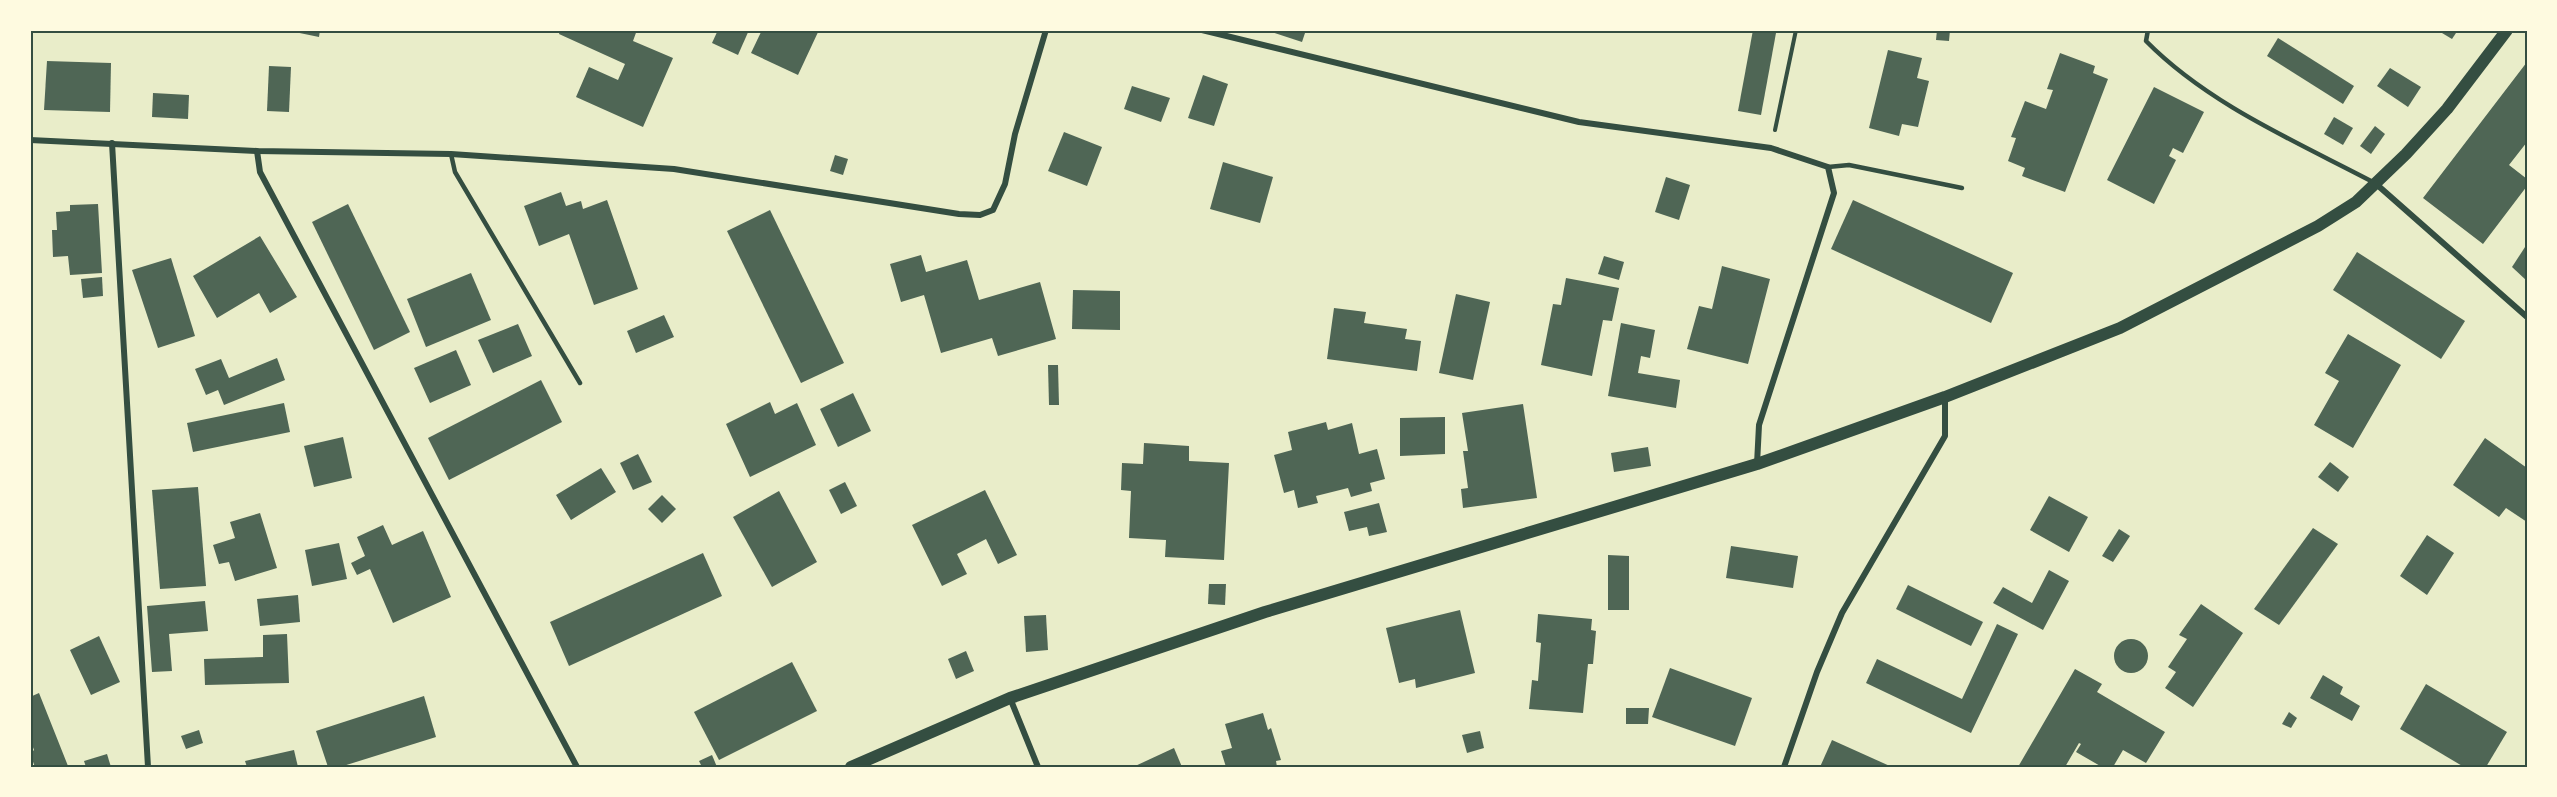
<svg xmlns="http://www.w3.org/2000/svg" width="2557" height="797" viewBox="0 0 2557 797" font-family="'Archivo Narrow',sans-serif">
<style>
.building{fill:#4f6655}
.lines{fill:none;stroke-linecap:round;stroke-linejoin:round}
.path{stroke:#344e41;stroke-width:4}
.service{stroke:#344e41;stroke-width:4.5}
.minor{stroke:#344e41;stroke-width:6}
.secondary{stroke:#344e41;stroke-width:12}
.neatline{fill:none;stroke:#344e41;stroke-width:2}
</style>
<rect width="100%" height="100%" fill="#e9edc9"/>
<!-- building -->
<g class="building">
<path d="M285 30H320L319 37Z"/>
<path d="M560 30H637L633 41 673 58 643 127 576 97 589 67 618 80 625 64 559 34Z"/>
<path d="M718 30H749L738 55 712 43Z"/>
<path d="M762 30H819L798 75 751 53Z"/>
<path d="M1265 30H1306L1302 42Z"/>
<path d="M1753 30 1776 33 1761 115 1738 111Z"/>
<path d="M1937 30H1950L1949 41 1936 40Z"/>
<path d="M2437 30H2458L2452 39Z"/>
<path d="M2278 38 2354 86 2343 104 2267 56Z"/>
<path d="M1888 50 1922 58 1917 78 1929 81 1918 127 1902 124 1899 136 1869 128Z"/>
<path d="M2060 53 2095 66 2093 73 2108 79 2065 192 2022 176 2025 168 2008 161 2016 138 2011 137 2025 101 2046 109 2053 90 2047 89Z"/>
<path d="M47 61 111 63 110 112 44 110Z"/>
<path d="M2527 62V142L2509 165 2527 179V186L2483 244 2423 198Z"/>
<path d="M269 66 291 67 289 112 267 111Z"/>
<path d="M2390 68 2421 87 2408 107 2377 86Z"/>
<path d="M1203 75 1228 84 1214 126 1188 118Z"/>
<path d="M1132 86 1170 98 1161 122 1124 109Z"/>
<path d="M2154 87 2204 112 2183 153 2173 148 2169 156 2176 160 2154 204 2107 180Z"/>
<path d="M153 93 189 95 188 119 152 117Z"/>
<path d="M2334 117 2353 128 2343 145 2324 134Z"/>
<path d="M2375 126 2385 134 2371 154 2360 146Z"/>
<path d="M1064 132 1102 147 1087 186 1048 171Z"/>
<path d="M835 155 848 159 843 175 830 171Z"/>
<path d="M1223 162 1273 177 1260 223 1210 209Z"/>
<path d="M1666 177 1690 185 1679 220 1655 212Z"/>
<path d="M561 192 566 206 581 201 583 209 607 200 638 289 594 305 569 234 539 246 524 206Z"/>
<path d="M1853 200 2013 273 1991 323 1831 249Z"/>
<path d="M98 204 102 273 70 275 68 256 53 257 52 230H57L56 212 70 211V205Z"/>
<path d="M348 204 410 332 374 350 312 222Z"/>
<path d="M770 210 844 363 801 383 727 231Z"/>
<path d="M260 236 297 297 270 313 259 293 217 318 193 276Z"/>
<path d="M2527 244V281L2512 267Z"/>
<path d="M2357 252 2465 321 2441 359 2333 290Z"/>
<path d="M921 255 926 272 967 260 979 300 1040 282 1056 339 998 356 992 338 941 353 924 295 901 302 890 264Z"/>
<path d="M1604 256 1624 262 1619 280 1598 274Z"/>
<path d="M171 258 195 336 158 348 132 270Z"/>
<path d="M1722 266 1770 279 1748 364 1687 349 1699 306 1712 309Z"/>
<path d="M471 273 491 320 426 347 407 299Z"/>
<path d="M102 277 103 296 83 298 81 279Z"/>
<path d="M1566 278 1619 288 1612 321 1603 320 1592 376 1541 365 1553 304 1561 305Z"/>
<path d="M1073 290 1120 291V330L1072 329Z"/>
<path d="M1456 294 1490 302 1473 380 1439 373Z"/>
<path d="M1334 308 1366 312 1364 323 1407 329 1405 339 1421 341 1417 371 1327 359Z"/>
<path d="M664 315 674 337 636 353 627 331Z"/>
<path d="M1621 323 1655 330 1650 358 1641 356 1638 373 1680 380 1676 408 1608 396Z"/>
<path d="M518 324 532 356 493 373 478 340Z"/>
<path d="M2348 334 2401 365 2353 448 2314 425 2339 381 2325 373Z"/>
<path d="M456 350 471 385 430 403 414 368Z"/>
<path d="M277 358 285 380 224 405 218 390 206 395 195 369 221 359 229 378Z"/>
<path d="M1048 365H1058L1059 405H1049Z"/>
<path d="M541 380 562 422 449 480 428 438Z"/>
<path d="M853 393 871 431 838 447 820 409Z"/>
<path d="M770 402 775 414 797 403 816 445 750 477 726 424Z"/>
<path d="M284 403 290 432 193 452 187 423Z"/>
<path d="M1523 404 1537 498 1463 508 1461 489 1468 488 1463 451H1468L1462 413Z"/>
<path d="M1445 417V454L1400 456V418Z"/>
<path d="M1326 422 1328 430 1352 423 1359 454 1377 449 1385 479 1370 483 1372 491 1351 497 1348 488 1316 496 1318 503 1298 508 1294 490 1284 493 1274 455 1292 450 1288 432Z"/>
<path d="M343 437 352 478 314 487 304 446Z"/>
<path d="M2485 438 2527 468V522L2506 508 2499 517 2453 485Z"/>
<path d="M1144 443 1189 446V461L1229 463 1224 560 1165 557 1166 540 1129 538 1131 491 1121 490 1122 463 1143 464Z"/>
<path d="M1648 447 1651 466 1614 472 1611 453Z"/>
<path d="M638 454 652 482 633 490 620 463Z"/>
<path d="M2330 462 2349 477 2338 492 2318 477Z"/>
<path d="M601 468 616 492 571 520 556 495Z"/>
<path d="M845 482 857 506 841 514 829 490Z"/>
<path d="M198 487 206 586 160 589 152 490Z"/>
<path d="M985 490 1017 555 998 564 986 539 957 554 967 574 942 586 912 525Z"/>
<path d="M779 491 817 562 772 587 733 517Z"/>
<path d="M662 495 676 509 662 523 648 509Z"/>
<path d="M2049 496 2088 517 2069 552 2030 530Z"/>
<path d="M1379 503 1387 532 1369 536 1367 527 1349 531 1344 512Z"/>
<path d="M260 513 277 568 235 581 229 562 219 564 213 545 235 538 230 522Z"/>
<path d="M383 525 392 545 423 531 451 597 393 623 370 569 357 575 351 563 365 556 357 537Z"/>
<path d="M2313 528 2338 544 2279 625 2254 609Z"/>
<path d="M2119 529 2130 536 2113 562 2102 556Z"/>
<path d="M2427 535 2454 553 2427 595 2400 576Z"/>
<path d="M339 543 347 579 312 586 305 550Z"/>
<path d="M1731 546 1798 556 1793 588 1726 578Z"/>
<path d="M703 553 722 596 569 666 550 622Z"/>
<path d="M1608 555 1629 556V610H1608Z"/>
<path d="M2049 570 2069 581 2043 630 1993 603 2003 587 2032 603Z"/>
<path d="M1209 584H1226L1225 605 1208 604Z"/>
<path d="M1908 585 1983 622 1971 646 1896 609Z"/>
<path d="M298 595 300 622 260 626 257 599Z"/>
<path d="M205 601 208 631 169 634 172 671 152 672 147 606Z"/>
<path d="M2201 604 2243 633 2193 707 2165 688 2176 672 2168 667 2187 639 2179 635Z"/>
<path d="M1460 610 1475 673 1416 688 1415 679 1399 683 1386 628Z"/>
<path d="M1538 614 1592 619 1591 630 1596 631 1593 664H1588L1583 713 1529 709 1532 680 1538 681 1541 643 1536 642Z"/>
<path d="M1046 615 1048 650 1026 652 1024 616Z"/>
<path d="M1997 624 2018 634 1971 733 1866 683 1877 659 1962 699Z"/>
<path d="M287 634 289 683 205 685 204 659 263 657V635Z"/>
<path d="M99 636 120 682 91 695 70 650Z"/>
<circle cx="2131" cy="656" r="17"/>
<path d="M966 651 974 671 956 679 948 659Z"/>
<path d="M792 662 817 711 719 760 694 712Z"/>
<path d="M1670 668 1752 698 1735 746 1652 717Z"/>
<path d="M2075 669 2102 684 2097 692 2165 732 2146 763 2123 750 2113 767H2102L2076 752 2081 744 2079 743 2065 767H2018Z"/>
<path d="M2323 675 2343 687 2340 694 2360 706 2352 721 2310 698Z"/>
<path d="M2426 684 2507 732 2486 767H2464L2400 729Z"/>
<path d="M39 693 68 766 67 767H35L30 754 34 750 30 739V697Z"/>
<path d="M424 696 436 737 340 767H328L316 731Z"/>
<path d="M1626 708H1649L1648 724H1626Z"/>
<path d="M2289 712 2297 718 2291 728 2282 724Z"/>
<path d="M1263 713 1268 730 1271 728 1281 760 1276 761 1277 767H1226L1221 751 1232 748 1225 724Z"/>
<path d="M199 730 203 743 186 749 181 736Z"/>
<path d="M1480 731 1484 748 1467 753 1462 735Z"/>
<path d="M1832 740 1892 767H1820Z"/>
<path d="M1174 748 1182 767H1133Z"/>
<path d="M294 750 298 767H247L245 761Z"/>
<path d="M107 754 111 767H86L84 761Z"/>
<path d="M712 755 717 767H702L699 761Z"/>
</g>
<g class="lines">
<!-- path -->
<path class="path" d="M1775 130 1796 30"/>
<!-- service -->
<g class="service">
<path d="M2148 30 2146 41C2208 104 2295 141 2373 182"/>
<path d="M451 154 455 172 580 383"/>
<path d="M1828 167 1849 165 1962 188"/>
</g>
<!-- minor -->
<g class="minor">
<path d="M1202 30 1579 122 1771 148 1828 167 1834 193 1759 425 1757 464"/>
<path d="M30 140 257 151 451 154 674 169 959 214 980 215 993 210 1005 184 1015 134 1046 30"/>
<path d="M112 143 148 767"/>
<path d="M257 151 260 172 577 767"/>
<path d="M2375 183 2527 317"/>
<path d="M1010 698 1038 767"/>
<path d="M1784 767 1817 672 1842 613 1945 436V397"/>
</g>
<!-- secondary -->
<path class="secondary" d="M851 767 1010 698 1265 612 1757 464 1945 397 2120 328 2318 226 2356 202 2406 154 2447 109 2507 30"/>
</g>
<!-- border -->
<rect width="2557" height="797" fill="none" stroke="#fefae0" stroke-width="63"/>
<rect x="32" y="32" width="2494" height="734" class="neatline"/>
</svg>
